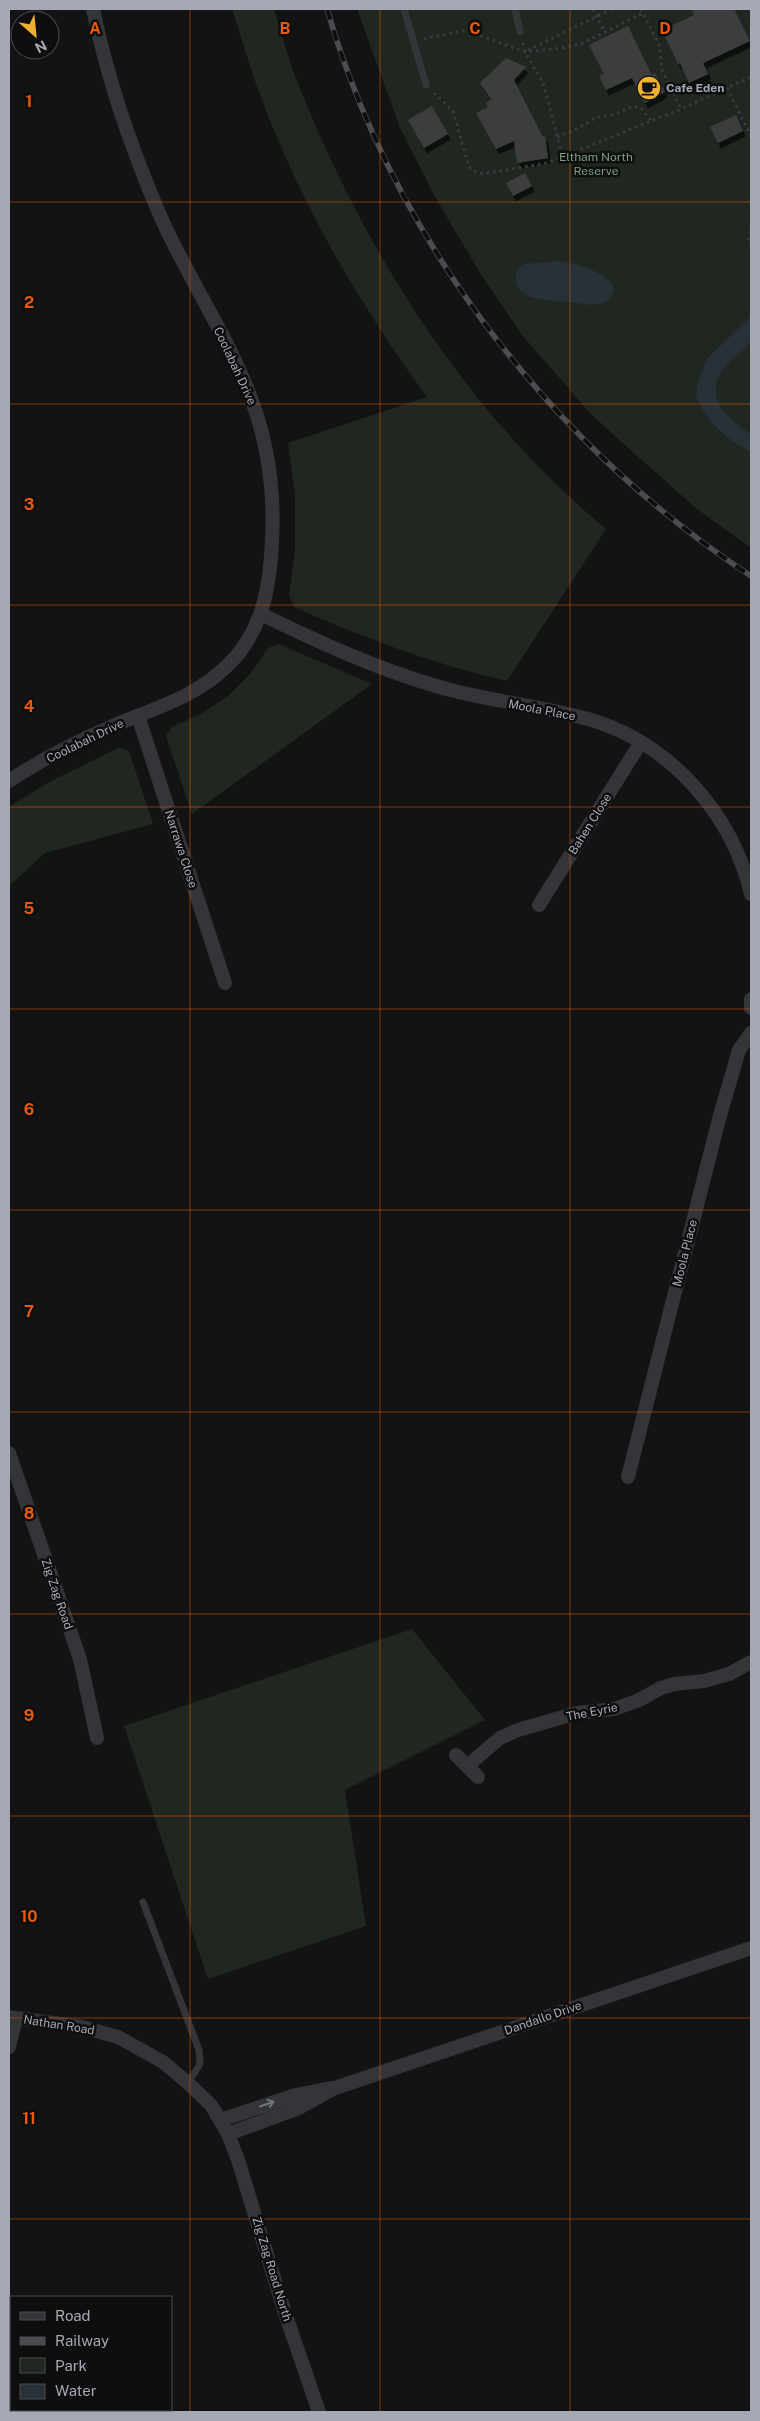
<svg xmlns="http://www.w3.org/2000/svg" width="760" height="2421" viewBox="0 0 760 2421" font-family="'Public Sans',sans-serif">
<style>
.green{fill:#1f2720}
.water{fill:#293138}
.building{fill:#3d3e41;filter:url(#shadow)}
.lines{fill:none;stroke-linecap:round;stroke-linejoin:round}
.path{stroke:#3a3b40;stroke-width:3;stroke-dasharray:2.5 4;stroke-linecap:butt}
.lane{stroke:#343539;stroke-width:7}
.street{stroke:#343539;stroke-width:14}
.rail-casing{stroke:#4b4c52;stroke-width:5.5}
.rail{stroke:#0e0e0f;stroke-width:4;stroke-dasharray:11;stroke-linecap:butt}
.oneway{stroke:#72757d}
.grid{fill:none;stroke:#e8590c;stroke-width:1;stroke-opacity:0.55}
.labels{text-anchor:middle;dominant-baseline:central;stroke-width:5;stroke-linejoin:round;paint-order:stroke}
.poi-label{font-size:12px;font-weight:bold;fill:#a4a9b4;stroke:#0e0e0f;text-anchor:start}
.park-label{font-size:12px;fill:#7c9f7e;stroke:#0e0e0f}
.street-label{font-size:12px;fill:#a4a9b4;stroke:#0e0e0f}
.grid-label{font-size:16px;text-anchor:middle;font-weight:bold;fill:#e8590c;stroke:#0e0e0f;stroke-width:5;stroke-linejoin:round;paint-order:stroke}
</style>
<defs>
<filter id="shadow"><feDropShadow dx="3" dy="5.5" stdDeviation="0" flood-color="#0009"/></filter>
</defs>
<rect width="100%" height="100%" fill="#131314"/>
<!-- green -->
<g class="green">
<path d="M232 9H274C282 33 288 58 297 81 364 250 465 412 606 529L507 681C433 664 364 638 294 607L289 596 295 549V494L288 443 427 397C359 304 299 201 259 92 249 65 241 36 232 9Z"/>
<path d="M357 9H751V548L697 509 618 439 590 413 522 335 482 276 435 197 400 128Z"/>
<path d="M279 644 372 684 192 814 166 736 172 727 201 714 228 696 251 673 268 648Z"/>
<path d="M120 747 129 751 153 824 45 853 9 886V807L51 781Z"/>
<path d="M412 1629 485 1720 345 1790 366 1926 208 1979 124 1726Z"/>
</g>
<!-- water -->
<g class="water">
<path d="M560 261C575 263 615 274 614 292 611 296 608 302 603 303 593 307 580 303 569 302 554 301 512 301 516 277 517 271 519 267 524 264Z"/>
<path d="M751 316V342C743 352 730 359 723 369 703 399 728 419 751 434V452L732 441 717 428 704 412 696 397 698 381 707 359Z"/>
</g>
<!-- building -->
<g class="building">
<path d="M692 9H734L750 41 703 63 708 74 689 83 680 63 678 64 662 30 694 15Z"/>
<path d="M628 26 652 75 655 73 665 92 645 103 632 78 606 90 599 76 604 74 589 45Z"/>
<path d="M506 58 526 67 514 80 543 137 545 136 548 158 517 163 514 141 496 149 476 113 488 107 486 103 491 99 480 83Z"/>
<path d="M432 106 448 134 424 148 408 120Z"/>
<path d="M736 115 743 131 718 143 710 127Z"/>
<path d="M525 173 532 186 513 196 506 183Z"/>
</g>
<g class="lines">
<!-- path -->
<g class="path">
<path d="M593 9 605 32"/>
<path d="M641 9 660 47 662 70 681 109"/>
<path d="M424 39 465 30 525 52 562 48 583 43 643 13"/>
<path d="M523 43 525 52 543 83 563 157"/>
<path d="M528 50 612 9"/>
<path d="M727 88 751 136"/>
<path d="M434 93 453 111 469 167 474 171 483 174 547 163 681 109 751 77"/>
<path d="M557 137 577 129 595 118 615 114 634 106 641 108 651 121"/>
<path d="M751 231 749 238 751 249"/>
</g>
<!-- lane -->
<g class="lane">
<path d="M404 9 426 85"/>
<path d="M515 9 520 32"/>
<path d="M143 1902 199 2050 200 2064 188 2083"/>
</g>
<!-- street -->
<g class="street">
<path d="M261 614C318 642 375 668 436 686 486 701 538 705 588 719 669 742 732 813 751 894"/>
<path d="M138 716 225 983"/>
<path d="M9 781C42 759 78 741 115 725 155 708 196 697 228 665 258 636 268 598 271 557 276 500 269 441 247 388 223 328 185 273 159 213 132 150 107 77 93 9"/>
<path d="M539 905 641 742"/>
<path d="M751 999V1008"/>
<path d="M9 1453 80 1659 97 1738"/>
<path d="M628 1477 719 1119 739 1050 751 1033"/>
<path d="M456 1755 478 1777"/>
<path d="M467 1766 500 1738 518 1730 577 1713 614 1709 637 1701 661 1688 674 1684 704 1681 729 1674 751 1662"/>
<path d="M9 2017 82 2027 118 2037 163 2062 188 2083 211 2105 228 2134 238 2160 284 2310 319 2412"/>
<path d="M9 2047 16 2018"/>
<path d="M221 2120 296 2095 331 2088"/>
<path d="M228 2134 299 2108 335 2088 751 1948"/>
</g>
<!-- rail casing -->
<g class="rail-casing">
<path id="rail" d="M327 9C394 239 551 445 751 576"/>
</g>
<!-- rail -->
<use href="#rail" class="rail"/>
</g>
<!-- one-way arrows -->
<defs><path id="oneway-shaft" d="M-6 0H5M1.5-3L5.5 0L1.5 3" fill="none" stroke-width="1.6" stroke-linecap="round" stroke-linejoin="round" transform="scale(1.25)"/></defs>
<use class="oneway" href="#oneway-shaft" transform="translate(267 2104) rotate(-19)"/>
<!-- grid -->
<path class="grid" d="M190 9V2412M380 9V2412M570 9V2412M9 202H751M9 404H751M9 605H751M9 807H751M9 1009H751M9 1210H751M9 1412H751M9 1614H751M9 1816H751M9 2018H751M9 2219H751"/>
<!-- icons -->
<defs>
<g id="cafe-disc" transform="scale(1.25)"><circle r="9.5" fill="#eeb131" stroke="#0e0e0f"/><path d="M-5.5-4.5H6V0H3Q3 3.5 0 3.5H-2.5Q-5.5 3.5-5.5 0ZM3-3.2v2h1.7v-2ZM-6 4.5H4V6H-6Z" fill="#111"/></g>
</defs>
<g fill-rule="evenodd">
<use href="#cafe-disc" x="649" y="88"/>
</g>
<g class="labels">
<!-- poi labels -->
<g class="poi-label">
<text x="666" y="88">Cafe Eden</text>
</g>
<!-- park labels -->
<g class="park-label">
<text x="596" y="157">Eltham North<tspan x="596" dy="14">Reserve</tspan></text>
</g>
<!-- street labels -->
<g class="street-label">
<text transform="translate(235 366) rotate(65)">Coolabah Drive</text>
<text transform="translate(542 710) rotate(11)">Moola Place</text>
<text transform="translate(85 741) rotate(-26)">Coolabah Drive</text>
<text transform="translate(590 824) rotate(-58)">Bahen Close</text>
<text transform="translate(181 849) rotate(72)">Narrawa Close</text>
<text transform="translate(685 1253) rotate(-76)">Moola Place</text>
<text transform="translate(57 1594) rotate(71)">Zig Zag Road</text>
<text transform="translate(592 1712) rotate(-11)">The Eyrie</text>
<text transform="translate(543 2018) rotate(-19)">Dandallo Drive</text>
<text transform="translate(59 2025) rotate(9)">Nathan Road</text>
<text transform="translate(272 2269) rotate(73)">Zig Zag Road North</text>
</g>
</g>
<g class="grid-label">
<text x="95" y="34">A</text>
<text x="285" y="34">B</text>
<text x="475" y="34">C</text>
<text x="665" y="34">D</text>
<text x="29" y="107">1</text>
<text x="29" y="308">2</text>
<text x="29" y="510">3</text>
<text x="29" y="712">4</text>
<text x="29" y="914">5</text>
<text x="29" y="1115">6</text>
<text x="29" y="1317">7</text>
<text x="29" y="1519">8</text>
<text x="29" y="1721">9</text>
<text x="29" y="1922">10</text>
<text x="29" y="2124">11</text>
</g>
<!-- border -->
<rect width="760" height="2421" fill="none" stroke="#a4a9b4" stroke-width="20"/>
<!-- legend -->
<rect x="10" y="2296" width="162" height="115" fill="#0e0e0f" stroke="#4a4c51"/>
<rect x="20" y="2312" width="25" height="8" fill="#343539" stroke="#4a4c51"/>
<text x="55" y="2321" font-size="15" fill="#a4a9b4">Road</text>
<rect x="20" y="2337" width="25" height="8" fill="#4b4c52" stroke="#4a4c51"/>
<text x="55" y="2346" font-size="15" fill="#a4a9b4">Railway</text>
<rect x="20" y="2358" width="25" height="15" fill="#1f2720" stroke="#4a4c51"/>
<text x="55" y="2371" font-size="15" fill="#a4a9b4">Park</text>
<rect x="20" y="2384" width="25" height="15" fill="#293138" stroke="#4a4c51"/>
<text x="55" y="2396" font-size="15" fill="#a4a9b4">Water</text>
<!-- north arrow -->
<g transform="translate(35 35) rotate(153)"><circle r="24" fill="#0e0e0f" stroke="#4a4c51"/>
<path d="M0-4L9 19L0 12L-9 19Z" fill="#eeb131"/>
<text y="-8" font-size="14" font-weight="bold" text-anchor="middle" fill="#a4a9b4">N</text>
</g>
</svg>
